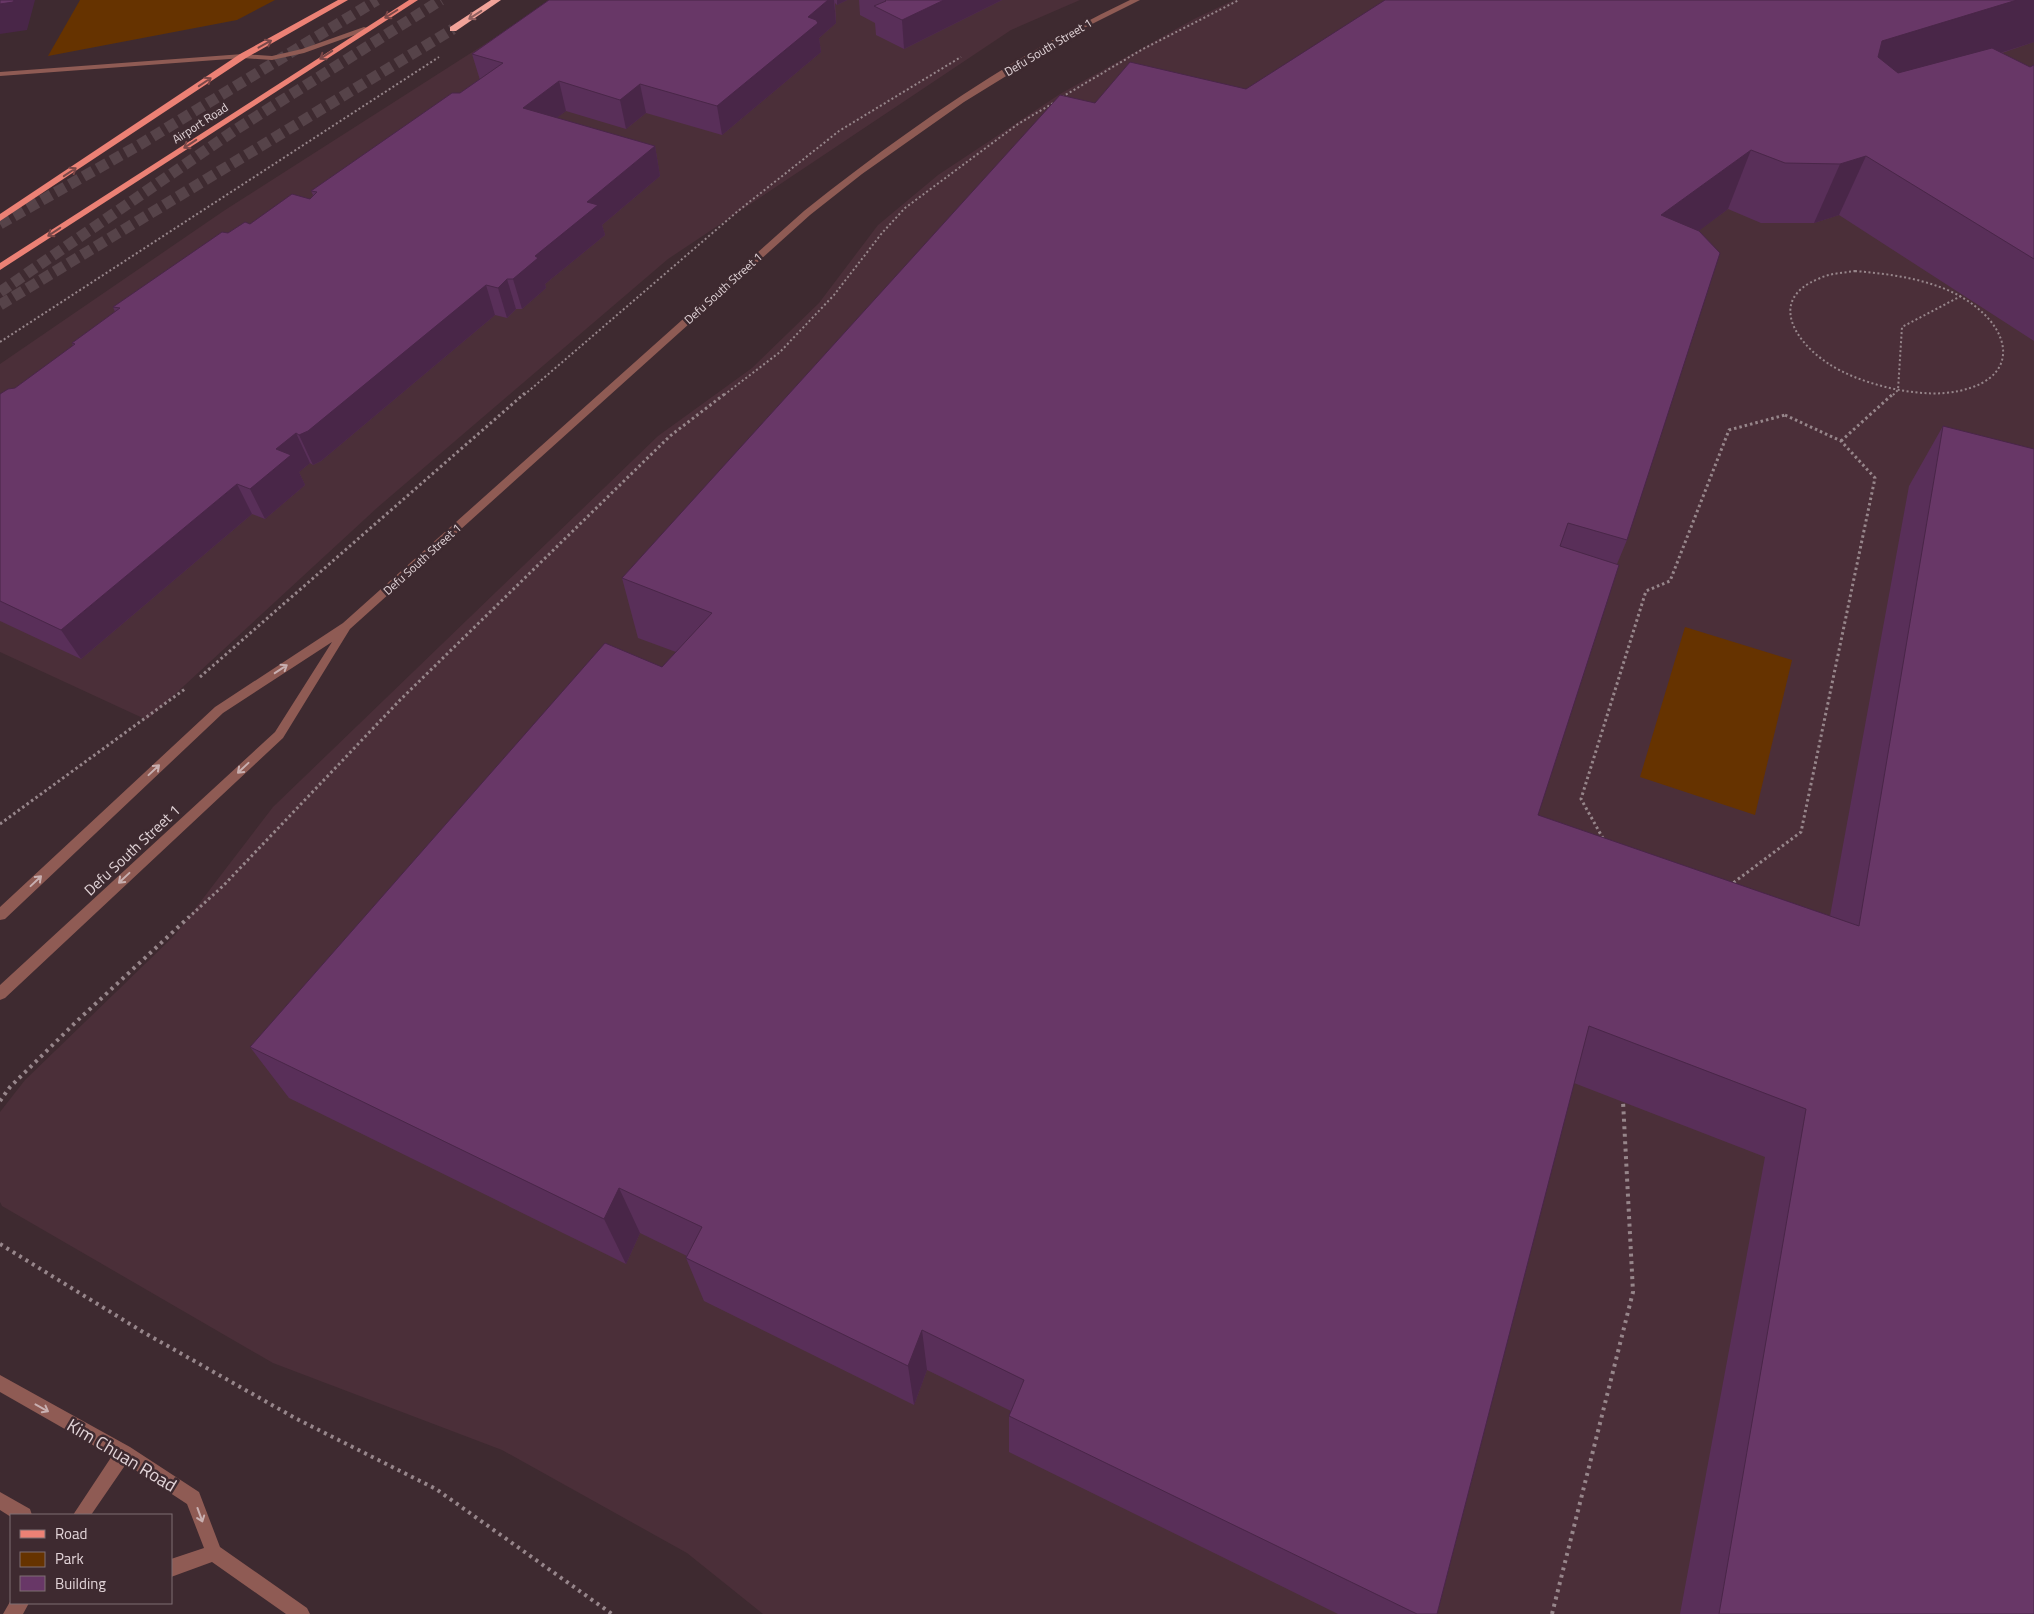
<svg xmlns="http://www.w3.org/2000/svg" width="2034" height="1614" viewBox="0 0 2034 1614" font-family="'Titillium Web',sans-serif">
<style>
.built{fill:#4b2f39}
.green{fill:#630}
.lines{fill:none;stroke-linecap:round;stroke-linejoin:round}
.highway-tunnel{stroke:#564349;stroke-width:11;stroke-dasharray:11 5;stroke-linecap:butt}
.path-far2{stroke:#97868b;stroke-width:2;stroke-dasharray:2 2.5;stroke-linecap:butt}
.path-far1{stroke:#97868b;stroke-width:3;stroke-dasharray:2.5 3;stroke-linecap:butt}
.path{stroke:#97868b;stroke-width:4;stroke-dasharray:3 4.5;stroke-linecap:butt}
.minor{fill:#8f5b54;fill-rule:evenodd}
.major{fill:#ec8175;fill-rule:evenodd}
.highway{fill:#f1a399;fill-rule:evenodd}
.wall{fill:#592f59}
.shaded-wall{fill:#492648}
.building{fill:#683767;stroke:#492648}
.oneway{stroke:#7b4848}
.oneway2{stroke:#8f605f}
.oneway3{stroke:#c8afb0}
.labels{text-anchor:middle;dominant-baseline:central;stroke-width:5;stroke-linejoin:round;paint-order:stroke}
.far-street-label{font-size:12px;fill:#e1d3d7;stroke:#3e2a30}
.street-label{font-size:15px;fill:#e1d3d7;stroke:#3e2a30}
.near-street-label{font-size:18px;fill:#e1d3d7;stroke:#3e2a30}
</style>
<rect width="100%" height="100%" fill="#3e2a30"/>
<!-- built -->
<g class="built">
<path d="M554 0H1080L1011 30 668 259 378 507 147 720 0 652V364L225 210Z"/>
<path d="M1234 0H2034V1614H763L687 1553 502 1450 273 1363 2 1206 0 1202V1112L25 1080 175 935 273 807 658 436 752 368 819 303 878 225 938 175 1060 94 1194 19Z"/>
</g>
<!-- green -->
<g class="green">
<path d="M80 0H275L237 20 48 56Z"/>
<path d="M1685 627 1792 660 1755 815 1640 777Z"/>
</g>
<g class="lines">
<!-- highway-tunnel -->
<g class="highway-tunnel">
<path d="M0 224 139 145 377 0"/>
<path d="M0 292 235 130 441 0"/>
<path d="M0 305 453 29"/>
</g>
<!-- path-far2 -->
<g class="path-far2">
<path d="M1062 97 1143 49 1239 0"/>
<path d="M1855 271C1889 274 1923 278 1954 293 2016 324 2026 385 1945 393 1910 396 1858 383 1829 364 1796 343 1767 300 1818 279 1830 273 1843 273 1855 271Z"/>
<path d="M0 342 439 57"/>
<path d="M524 395 738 211 839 131 961 57"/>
<path d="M724 395 780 352 834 295 882 233 905 208 1018 124 1055 102"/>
<path d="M1893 395 1898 390 1902 327 1963 295"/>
</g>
<!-- path-far1 -->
<g class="path-far1">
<path d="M1785 415 1841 441 1875 478 1801 832 1721 892 1670 890 1605 842 1581 799 1646 591 1670 581 1729 430Z"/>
<path d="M1841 441 1894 393"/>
<path d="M200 677 525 393"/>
<path d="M0 824 185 689"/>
<path d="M188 918 224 885 400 700 670 436 726 393"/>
</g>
<!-- path -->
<g class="path">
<path d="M0 1101 10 1087 77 1021 189 917"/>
<path d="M0 1244 143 1332 295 1418 436 1489 612 1614"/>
<path d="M1552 1614 1633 1292 1623 1101"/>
</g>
<!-- minor -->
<g class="minor">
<path d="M1130 0H1140L1086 27 964 102 862 174 810 215 350 629 283 738 5 998 0 1000V985L275 732 332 642 223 713 5 919 0 920V907L215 707 343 623 804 211C905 131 1013 55 1130 0Z"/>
<path d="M364 27 371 29 304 53 272 60 243 58 0 76V72L243 54 272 56 302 49Z"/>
<path d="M0 1375 130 1447 199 1492 220 1547 307 1608 310 1614H286L212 1562 171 1577V1559L204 1548 187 1504 126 1464 91 1515H73L112 1456 0 1392Z"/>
<path d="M0 1492 30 1509 32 1515 11 1517 0 1510Z"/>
<path d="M11 1600V1603H29L23 1614H3Z"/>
</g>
<!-- major -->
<g class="major">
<path d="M338 0H348L246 58 0 221V214L240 54Z"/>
<path d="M409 0H418L0 270V263Z"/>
</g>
<!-- highway -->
<path class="highway" d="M491 0H501L456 31H450V27Z"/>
</g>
<!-- wall -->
<g class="wall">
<path d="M549 0H847L837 5 835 3 836 23 819 38 821 52 722 135 646 113 626 129 566 111 556 118 655 146 660 176 602 225 605 235 545 284 546 288 522 309H516L507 318 495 315 321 461 313 465 310 463 299 472 305 485 265 519 252 514 81 659 0 621V394L15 388 73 346 72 343 115 312 113 307 228 233 310 199 313 195 311 191 460 93 480 80 472 54Z"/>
<path d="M859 0H1002L904 49 876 35 875 23 860 15Z"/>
<path d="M2034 42 2002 53 2030 67 2034 65V341L1839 215 1814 223H1761L1728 209 1698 231 1627 540 1617 564 1538 815 1830 916 1909 486 1943 426 2034 1614H1680L1765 1157 1574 1083 1437 1614H1338L1009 1452V1416L1011 1411 927 1370 914 1405 704 1301 686 1258 687 1256 640 1233 626 1264 289 1098 250 1047 662 667 676 652 638 638 622 578 1095 103 1246 89Z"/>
</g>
<!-- shaded-wall -->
<g class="shaded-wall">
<path d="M14 0H35L27 30 0 34V4Z"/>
<path d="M828 0H834L836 23 819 38 821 52 722 135 717 106 808 17Z"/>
<path d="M837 0H847L837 5Z"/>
<path d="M944 0H1002L904 49 902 20Z"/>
<path d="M2017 0H2034V42L1857 99 1882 41Z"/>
<path d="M559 81 566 111 531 137 523 108Z"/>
<path d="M640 84 646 113 626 129 620 100Z"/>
<path d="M655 146 660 176 602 225 605 235 545 284 546 288 522 309 513 279 587 202Z"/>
<path d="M1751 150 1728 209 1640 275 1661 215Z"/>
<path d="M1866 156 1839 215 1814 223 1840 164Z"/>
<path d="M507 279 516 309 507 318 498 288Z"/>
<path d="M486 285 495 315 321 461 313 465 299 435Z"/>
<path d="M296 433 310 463 299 472 305 485 265 519 250 489 276 449Z"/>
<path d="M237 484 252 514 81 659 61 630Z"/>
<path d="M619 1188 640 1233 626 1264 604 1219Z"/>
<path d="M922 1330 927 1370 914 1405 908 1366Z"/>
</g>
<!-- building -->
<g class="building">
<path d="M0 0H14L13 2 0 4Z"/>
<path d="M549 0H828L808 17 816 20 818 23 717 106 640 84 620 100 559 81 523 108 655 146 587 202 598 205 535 256 538 258 513 279H507L498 288 486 285 308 431 299 435 296 433 276 449 291 455 250 489 237 484 61 630 0 601V394L8 389 15 388 75 344 72 343 120 308 113 307 222 232 228 233 245 222 250 224 292 194 310 199 317 192 311 191 452 93H460L503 63 472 54Z"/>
<path d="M885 0H944L902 20 874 6 886 1Z"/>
<path d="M1385 0H2017L1882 41 1878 57 1898 73 1992 48 2030 67 2034 65V259L1866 156 1840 164 1785 163 1751 150 1661 215 1699 231 1720 253 1627 540 1568 523 1560 546 1619 565 1538 815 1859 926 1943 426 2034 449V1614H1719L1806 1109 1589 1026 1437 1614H1417L1009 1416 1024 1380 922 1330 908 1366 686 1258 702 1227 619 1188 604 1219 250 1047 605 643 662 667 712 613 622 578 1060 95 1095 103 1130 62 1246 89Z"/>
</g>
<!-- one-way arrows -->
<defs><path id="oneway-shaft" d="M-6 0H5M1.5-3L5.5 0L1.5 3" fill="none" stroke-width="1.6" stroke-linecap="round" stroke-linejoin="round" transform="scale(1.25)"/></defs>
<g class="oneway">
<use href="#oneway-shaft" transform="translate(391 14) rotate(148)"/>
<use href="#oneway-shaft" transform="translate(265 44) rotate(-29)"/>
<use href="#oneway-shaft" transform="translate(326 55) rotate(147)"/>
<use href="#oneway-shaft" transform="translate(205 82) rotate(-34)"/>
<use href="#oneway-shaft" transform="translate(190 144) rotate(147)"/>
<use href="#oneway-shaft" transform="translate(70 172) rotate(-34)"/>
<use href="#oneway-shaft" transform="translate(54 232) rotate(147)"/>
</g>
<use class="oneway2" href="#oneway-shaft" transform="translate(475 15) rotate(147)"/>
<g class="oneway3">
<use href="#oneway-shaft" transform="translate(281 669) rotate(-33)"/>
<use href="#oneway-shaft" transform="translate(243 768) rotate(137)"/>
<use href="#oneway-shaft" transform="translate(154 770) rotate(-43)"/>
<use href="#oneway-shaft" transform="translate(124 878) rotate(137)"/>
<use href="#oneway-shaft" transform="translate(36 881) rotate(-43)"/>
<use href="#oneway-shaft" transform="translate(42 1408) rotate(29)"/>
<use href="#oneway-shaft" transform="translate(200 1515) rotate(70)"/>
</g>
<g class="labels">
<!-- far-street labels -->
<g class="far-street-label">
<text transform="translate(1048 47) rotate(-31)">Defu South Street 1</text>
<text transform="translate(200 123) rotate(-33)">Airport Road</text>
<text transform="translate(723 288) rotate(-42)">Defu South Street 1</text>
<text transform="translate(422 559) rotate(-42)">Defu South Street 1</text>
</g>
<!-- street labels -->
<g class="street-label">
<text transform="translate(132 850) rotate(-43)">Defu South Street 1</text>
</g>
<!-- near-street labels -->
<g class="near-street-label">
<text transform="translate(122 1455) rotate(31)">Kim Chuan Road</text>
</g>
</g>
<!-- legend -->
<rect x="10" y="1514" width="162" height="90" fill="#3e2a30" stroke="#7f6e73"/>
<rect x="20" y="1530" width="25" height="8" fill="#ec8175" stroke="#7f6e73"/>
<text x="55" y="1539" font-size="15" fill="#e1d3d7">Road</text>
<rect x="20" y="1552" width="25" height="15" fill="#663300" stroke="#7f6e73"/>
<text x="55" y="1564" font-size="15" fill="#e1d3d7">Park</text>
<rect x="20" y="1576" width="25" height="15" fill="#683767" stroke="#7f6e73"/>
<text x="55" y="1589" font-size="15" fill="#e1d3d7">Building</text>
</svg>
